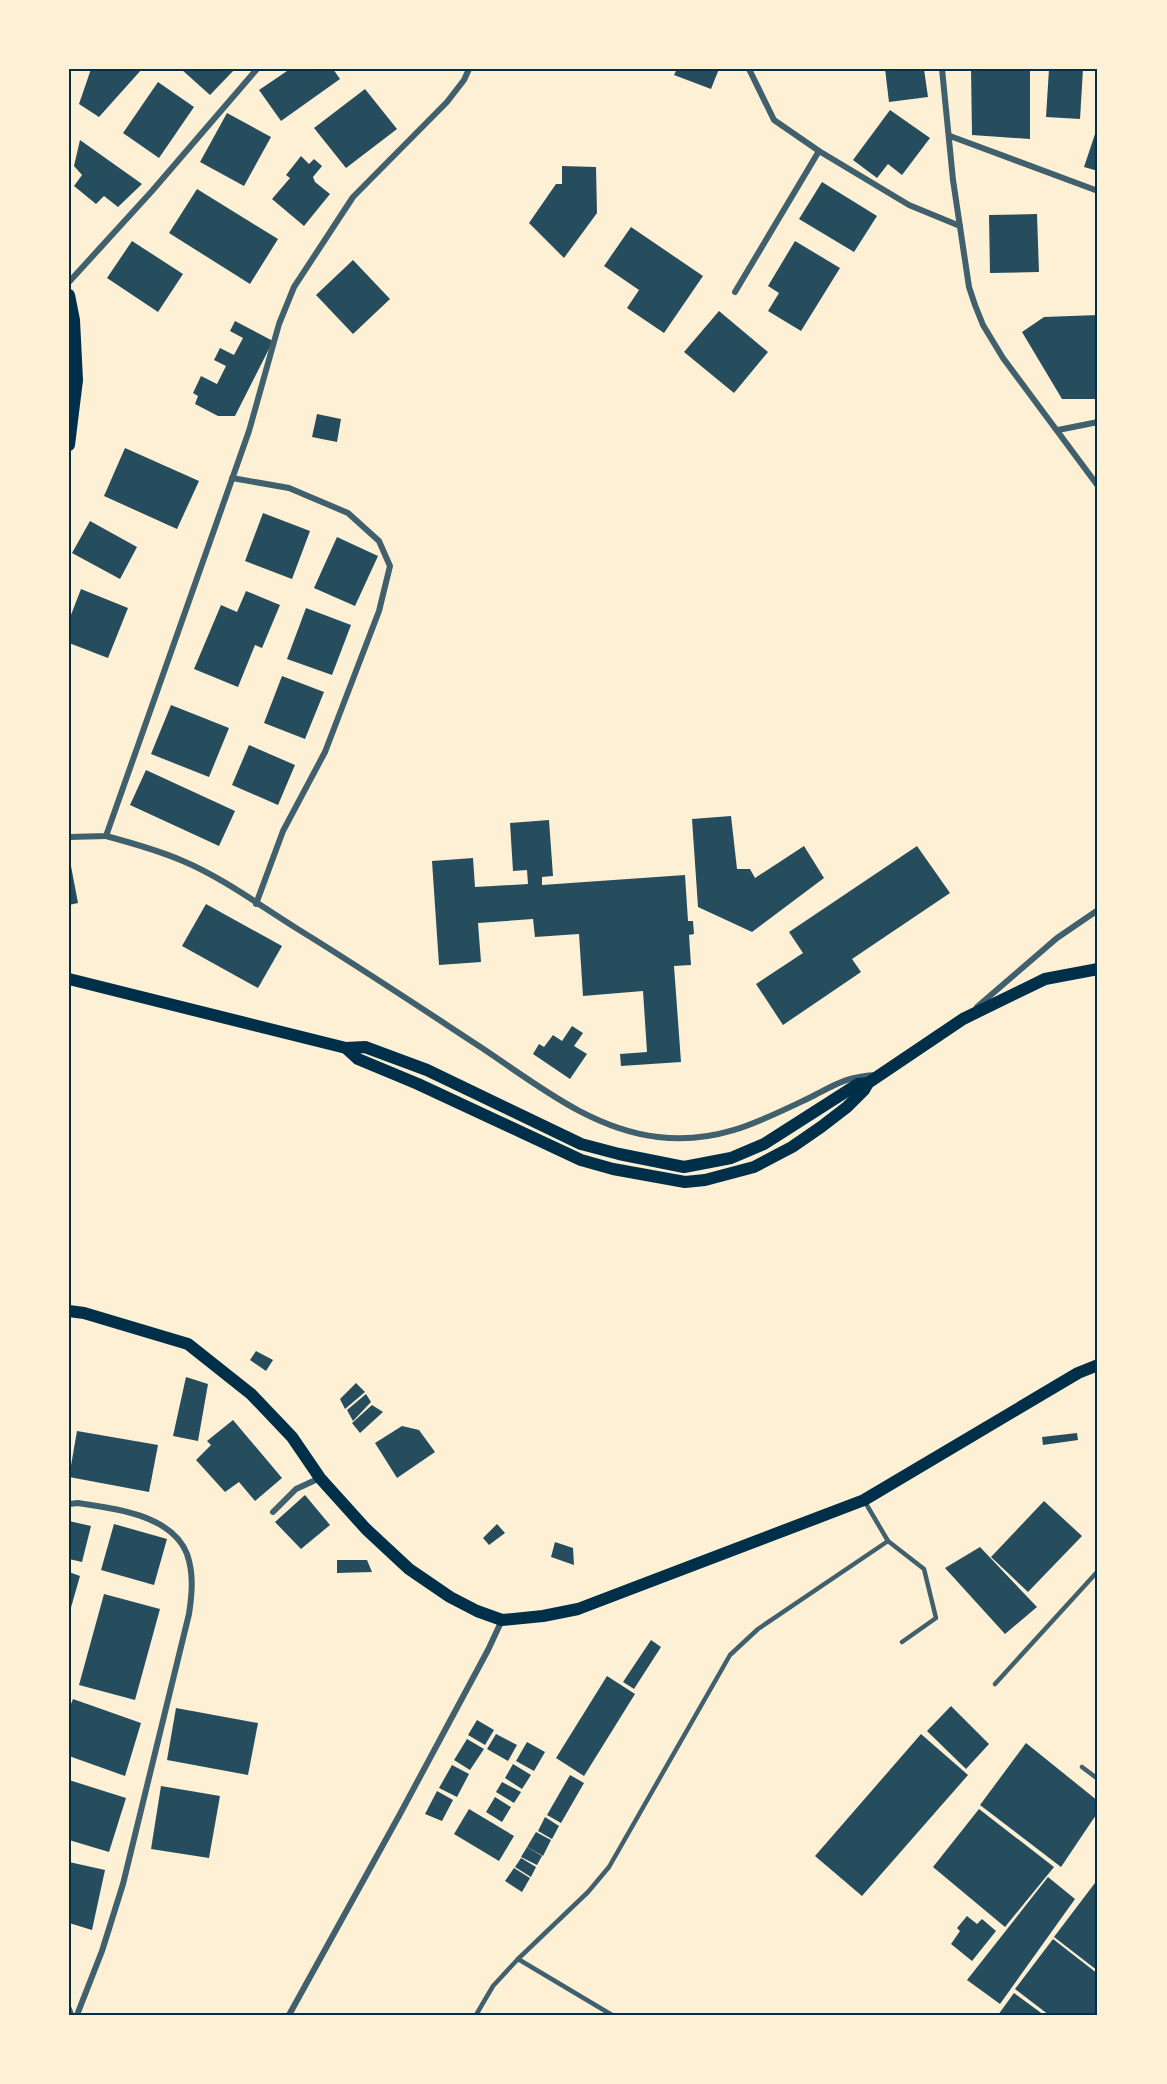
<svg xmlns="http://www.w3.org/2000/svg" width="1167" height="2084" viewBox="0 0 1167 2084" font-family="'Source Serif 4',serif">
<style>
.building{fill:#264d5e}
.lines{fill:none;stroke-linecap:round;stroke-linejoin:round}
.service{stroke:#3f606c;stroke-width:4.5}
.minor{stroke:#3f606c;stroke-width:6}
.secondary{stroke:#003049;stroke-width:12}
.neatline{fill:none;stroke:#003049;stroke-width:2}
</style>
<rect width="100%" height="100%" fill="#fdf0d5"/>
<!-- building -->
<g class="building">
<path d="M91 69H142L99 117 79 104Z"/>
<path d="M181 69H235L210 95Z"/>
<path d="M290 69H333L340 79 281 121 259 90Z"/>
<path d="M677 69H719L711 89 674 75Z"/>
<path d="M885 69H924L928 97 889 102Z"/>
<path d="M971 69H1030V139L972 135Z"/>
<path d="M1049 69H1083L1080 119 1046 117Z"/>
<path d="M158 82 194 107 159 158 123 133Z"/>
<path d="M365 89 397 129 346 168 314 128Z"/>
<path d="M890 110 930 138 902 175 888 164 877 178 853 160Z"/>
<path d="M227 113 271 137 244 186 200 162Z"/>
<path d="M1098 125V171L1084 167Z"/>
<path d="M80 140 142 184 118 207 104 196 96 204 74 186 82 175 74 166Z"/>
<path d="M301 156 309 164 314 159 322 166 313 177 315 182 330 194 304 226 272 199 290 178 286 175Z"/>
<path d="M562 166 596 167 597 213 564 258 529 223 556 184H562Z"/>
<path d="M822 182 877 216 854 252 799 219Z"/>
<path d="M197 189 278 239 250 284 169 233Z"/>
<path d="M1037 214 1039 272 990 273 989 215Z"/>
<path d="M631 227 703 276 664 333 627 308 639 290 604 266Z"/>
<path d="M132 241 183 274 158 312 107 278Z"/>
<path d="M795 241 840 268 801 331 768 311 779 293 768 286Z"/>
<path d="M353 260 390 299 353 334 316 295Z"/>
<path d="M719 311 768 352 734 393 684 352Z"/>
<path d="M1098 315V399H1062L1022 332 1044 317Z"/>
<path d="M235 321 273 341 235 416H218L195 404 198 396 193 393 201 376 217 384 226 366 214 360 220 348 234 355 243 338 230 331Z"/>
<path d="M317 414 341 419 337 442 312 437Z"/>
<path d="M125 448 199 481 177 529 104 496Z"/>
<path d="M263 513 310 531 292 579 245 561Z"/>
<path d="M90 521 137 547 120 579 72 553Z"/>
<path d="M337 537 378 556 355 606 314 588Z"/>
<path d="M81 589 128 608 108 658 69 643V620Z"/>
<path d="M246 591 280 605 262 648 255 645 238 687 194 669 221 605 237 612Z"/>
<path d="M306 608 351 625 332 675 287 659Z"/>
<path d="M282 676 324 692 305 739 264 723Z"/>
<path d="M171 705 229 728 209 777 151 754Z"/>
<path d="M249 745 295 765 278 805 232 785Z"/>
<path d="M146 770 235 811 219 846 130 805Z"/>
<path d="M731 816 737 869H750L755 878 804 846 824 878 752 932 698 907 692 819Z"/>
<path d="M549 820 553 876 542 877V885L685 875 688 921H693L694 934 689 935 691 965 674 966 681 1062 621 1066 620 1054 647 1052 643 991 583 996 579 934 535 937 533 919 478 923 481 962 439 965 432 861 473 858 475 887 528 884 527 870 513 871 510 823Z"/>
<path d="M917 846 950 893 852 959 861 972 783 1025 756 984 803 953 789 932Z"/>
<path d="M71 866 78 903 69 905V867Z"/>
<path d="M206 904 282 946 258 988 182 946Z"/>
<path d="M572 1026 583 1033 574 1046 587 1054 570 1079 533 1054 539 1044 544 1047 553 1035 562 1041Z"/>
<path d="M256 1351 273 1360 266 1371 250 1360Z"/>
<path d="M186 1377 208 1384 198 1441 173 1436Z"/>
<path d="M356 1383 365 1392 345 1409 340 1399Z"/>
<path d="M366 1394 371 1402 353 1421 347 1410Z"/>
<path d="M372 1405 383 1412 360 1433 352 1423Z"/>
<path d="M233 1420 282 1478 255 1501 239 1482 225 1492 196 1460 211 1445 207 1441Z"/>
<path d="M402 1426 419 1430 435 1452 397 1478 375 1443Z"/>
<path d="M77 1431 158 1445 149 1492 69 1477Z"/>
<path d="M1077 1433 1078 1440 1043 1445 1042 1437Z"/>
<path d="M305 1495 330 1525 301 1549 275 1522Z"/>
<path d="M1044 1501 1082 1536 1028 1592 991 1557Z"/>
<path d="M69 1521 91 1526 82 1562 69 1559Z"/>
<path d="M114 1524 167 1539 154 1585 101 1570Z"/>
<path d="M497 1524 505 1533 489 1545 483 1538Z"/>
<path d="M555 1542 573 1548 574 1565 551 1557Z"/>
<path d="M980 1547 1037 1607 1005 1634 945 1568Z"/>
<path d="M337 1560H367L372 1572 337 1573Z"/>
<path d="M69 1572 80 1576 70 1611H69Z"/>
<path d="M104 1594 160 1609 135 1700 79 1685Z"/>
<path d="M651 1640 661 1647 634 1689 623 1682Z"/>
<path d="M607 1676 635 1694 584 1776 556 1758Z"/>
<path d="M73 1699 141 1723 125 1776 69 1756V1709Z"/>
<path d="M951 1706 989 1744 966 1769 927 1731Z"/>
<path d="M176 1708 258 1723 248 1775 167 1760Z"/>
<path d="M477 1720 494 1730 485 1745 468 1735Z"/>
<path d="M496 1734 517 1745 508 1761 487 1749Z"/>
<path d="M921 1734 968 1775 862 1896 815 1856Z"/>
<path d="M467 1739 484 1749 470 1770 454 1760Z"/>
<path d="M527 1742 545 1752 534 1771 516 1761Z"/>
<path d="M1026 1743 1098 1801V1812L1061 1867 980 1805Z"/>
<path d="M513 1764 531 1775 522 1789 505 1778Z"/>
<path d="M452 1765 469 1774 457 1797 439 1788Z"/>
<path d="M570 1775 584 1783 561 1823 547 1815Z"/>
<path d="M69 1780 126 1798 109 1852 69 1840Z"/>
<path d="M502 1782 521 1792 514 1803 496 1792Z"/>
<path d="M161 1786 220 1796 209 1858 151 1849Z"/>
<path d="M437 1791 453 1800 442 1821 425 1814Z"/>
<path d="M495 1797 511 1807 502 1822 486 1812Z"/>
<path d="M469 1809 514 1836 499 1861 454 1834Z"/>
<path d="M979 1809 1054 1867 1005 1927 933 1867Z"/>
<path d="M545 1817 559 1826 552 1839 538 1831Z"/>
<path d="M536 1832 551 1840 543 1856 527 1847Z"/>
<path d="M527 1847 542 1856 537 1865 521 1857Z"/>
<path d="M521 1858 536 1867 531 1877 515 1867Z"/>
<path d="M69 1862 105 1870 92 1930 69 1923Z"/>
<path d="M514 1868 530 1878 522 1892 505 1881Z"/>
<path d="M1048 1877 1075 1899 1000 2004 967 1980Z"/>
<path d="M1098 1879V1971L1054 1937Z"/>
<path d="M967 1916 977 1924 982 1919 996 1931 972 1961 951 1944 960 1931 957 1928Z"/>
<path d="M1053 1939 1098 1974V2015H1049L1015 1989Z"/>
<path d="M1014 1993 1044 2015H998Z"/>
</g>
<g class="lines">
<!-- service -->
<g class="service">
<path d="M865 1502 888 1541 924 1569 936 1618 902 1642"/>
<path d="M1098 1622V1680"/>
<path d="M995 1684 1098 1571"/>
<path d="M1082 1767 1098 1779"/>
<path d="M518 1959 612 2015"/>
<path d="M476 2015 493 1986 518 1959 588 1892 609 1867 730 1655 758 1629 888 1541"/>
</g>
<!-- minor -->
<g class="minor">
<path d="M749 69 774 120 819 151"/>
<path d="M942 69 953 180 969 287 975 305 983 325 1003 358 1098 486"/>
<path d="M950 136 1098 191"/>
<path d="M69 282 152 191 257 69"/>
<path d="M735 292 819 151 909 205 960 226"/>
<path d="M1058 430 1098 422"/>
<path d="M232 478 289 488 348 513 379 541 390 566 379 611 325 752 283 831 256 904"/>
<path d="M106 836C132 843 158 850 183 861 223 878 259 905 296 928 358 966 418 1006 479 1046 535 1083 590 1129 658 1137 717 1144 759 1122 809 1098 835 1085 847 1076 877 1075"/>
<path d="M69 837 106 836 249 431 279 324 294 287 353 197 447 102 464 80 469 69"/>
<path d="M977 1007 1057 938 1098 910"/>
<path d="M69 1504 78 1503C114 1508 172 1515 187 1554 194 1574 192 1594 189 1614L123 1884 102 1951 77 2015"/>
<path d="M273 1512 296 1489 320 1478"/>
<path d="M69 2009 71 2015"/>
<path d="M289 2015 400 1814 488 1650 502 1620"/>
</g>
<!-- secondary -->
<g class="secondary">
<path d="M69 295 74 320 77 380 69 445"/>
<path d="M69 979 346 1048 365 1047 427 1070 581 1144 619 1154 684 1167 731 1158 764 1144 858 1084 868 1083 963 1019 1045 979 1098 969"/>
<path d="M346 1048 358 1059 418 1084 581 1160 613 1169 685 1182 705 1180 754 1167 792 1147 821 1127 847 1107 864 1090 868 1083"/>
<path d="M69 1311 84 1313 188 1344 251 1394 292 1437 320 1478 366 1529 409 1569 450 1597 477 1611 502 1620 543 1616 578 1609 864 1500 1078 1373 1098 1365"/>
</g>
</g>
<!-- border -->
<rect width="1167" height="2084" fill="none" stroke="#fdf0d5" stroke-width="141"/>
<rect x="70" y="70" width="1026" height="1944" class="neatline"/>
</svg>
